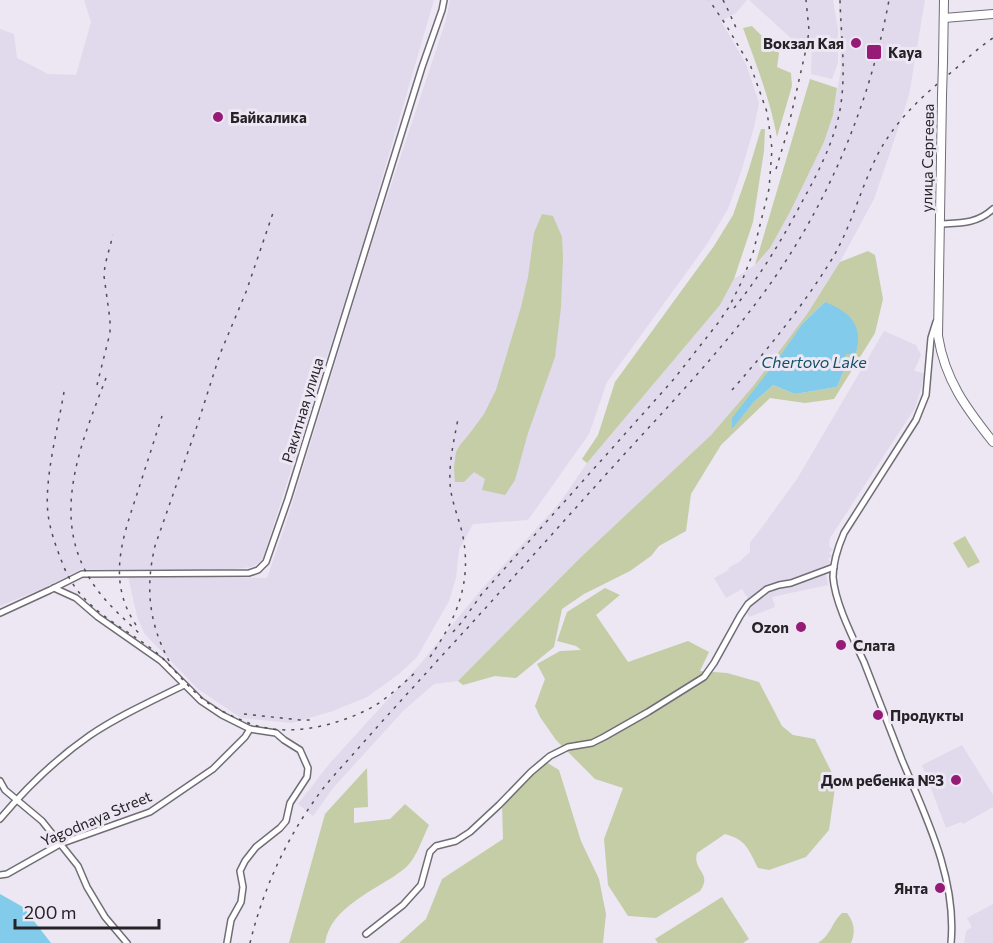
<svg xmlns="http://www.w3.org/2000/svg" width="993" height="943" viewBox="0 0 993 943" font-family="Commissioner,sans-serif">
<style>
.built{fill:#e1d9ec}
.green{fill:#c5cda6;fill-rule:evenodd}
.water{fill:#82cbeb}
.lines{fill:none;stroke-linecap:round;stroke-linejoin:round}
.street-casing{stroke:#716d77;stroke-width:8}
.primary-casing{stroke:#716d77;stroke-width:10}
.street{stroke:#fff;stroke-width:5}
.primary{stroke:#fff;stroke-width:8}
.rail{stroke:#504e54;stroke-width:1.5;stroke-dasharray:3 6;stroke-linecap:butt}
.primary-bridge-casing{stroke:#716d77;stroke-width:10;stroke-linecap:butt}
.primary-bridge{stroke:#fff;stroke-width:8}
.poi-dot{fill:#951b76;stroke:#ece7f3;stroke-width:2}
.labels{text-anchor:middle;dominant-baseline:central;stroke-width:6;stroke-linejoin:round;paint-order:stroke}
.poi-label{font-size:15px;font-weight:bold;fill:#252327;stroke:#ece7f3;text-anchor:end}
.street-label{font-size:15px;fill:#252327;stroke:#ece7f3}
.water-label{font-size:16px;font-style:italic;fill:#155167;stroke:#ece7f3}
</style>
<rect width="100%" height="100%" fill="#ece7f3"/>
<!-- built -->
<g class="built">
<path d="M84 0H434L364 240 265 552 261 561 252 567 234 569H81L46 587 0 606V29L14 34 17 58 48 74 76 75 91 22Z"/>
<path d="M450 0H747L736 13 721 21 746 64 759 103 754 127 742 169 728 209 707 244 607 382 589 434 528 520 473 524 459 550 456 578 449 601 417 657 399 674 367 697 333 711 292 723 241 718 198 689 144 633 137 616 128 576 267 578 289 514 372 243 446 20Z"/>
<path d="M749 0H833L838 29V63L832 79 811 74 812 44 793 40Z"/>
<path d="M839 0H925L909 95 894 141 874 199 840 262 807 314 754 385 711 435 580 558 458 681 434 684 403 711 333 788 313 816 298 804 330 763 421 663 480 591 561 501 587 463 720 305 734 279 755 265 770 248 791 210 824 142 833 115 841 69Z"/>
<path d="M884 331 916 345 921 355 914 371 924 373 922 385 915 408 830 538 829 546 833 550 829 553 832 556 828 559 830 562 826 574 828 585 772 597 775 607 749 617 743 605 749 600 742 589 726 598 714 578 729 570 728 568 739 562 750 552V542L757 534 797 479Z"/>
<path d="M962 745 993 795V807L963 824 961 822 946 828 922 765Z"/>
<path d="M993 904V943H964L966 931 972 927 967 918Z"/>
</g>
<!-- green -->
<g class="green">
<path d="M752 26 779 53 777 67 791 73 792 86 777 137C770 99 756 64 743 28Z"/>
<path d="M810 79 837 88 833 115 824 142 791 210 770 248 755 265Z"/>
<path d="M761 129H765L764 151 753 222 734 279 720 305 587 463 582 459 598 435 615 382 714 246 733 215 748 172Z"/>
<path d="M542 214 553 216 562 237 563 257 561 307 555 357 528 433 515 480 505 495 482 490 485 479 474 472 464 482H455L454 468 456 452 460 445 470 433 484 414 496 390 521 307 528 277 534 233Z"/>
<path d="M868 251 875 255 883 299 875 333 834 399 805 403 770 398 721 445 691 494 686 531 659 546 651 556 630 571 584 594 562 609 554 647 516 678 495 676 463 685 458 681 580 558 711 435 754 385 807 314 840 262ZM825 302 846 354 844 370 837 387 795 394 773 385 753 403 732 428 802 324Z"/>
<path d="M965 536 980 562 968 568 953 543Z"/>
<path d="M605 588 620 595 596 615 628 662 688 641 709 652 700 671 727 673 759 682 782 726 793 735 815 739 836 781 829 830 806 857 769 870 758 868C748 849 747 840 725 834L697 853C692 870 713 873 700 891L656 918 628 916 608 885 604 839 623 788 595 779 556 740 540 717 535 706 545 679 537 664 560 651 581 650 576 646 557 641 567 612Z"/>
<path d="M546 762 559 770 581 841 599 879 606 914 603 943H399L426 919 442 879 503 839 502 804Z"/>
<path d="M367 768 368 807 354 808V823L390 819 405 804 429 825C422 839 416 860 404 869 378 890 331 905 325 943H289L325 814Z"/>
<path d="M722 897 749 939 743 943H658L655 939Z"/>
<path d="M842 913H847C854 922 856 932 851 943H818C831 935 832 922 842 913Z"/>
</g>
<!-- water -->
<g class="water">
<path d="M825 302C850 312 865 326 855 355L846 354 844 370 837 387 795 394 773 385 753 403 732 429V418L778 359 802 324Z"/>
<path d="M0 894 23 907 51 943H0Z"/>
</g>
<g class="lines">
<!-- street casing -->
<g class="street-casing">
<g id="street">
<path d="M940 224C960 223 977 224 993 209"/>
<path d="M936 322 931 338 926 395 916 420 844 533C838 547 833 561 833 577 835 603 853 638 864 662 877 695 889 727 902 760 926 817 957 879 951 943"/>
<path d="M54 588 76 598 98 617 161 661 201 701 222 715 250 729 276 733 284 740 300 750 308 768 307 777 290 803 286 821 280 828 256 847 245 861 240 871 243 887 241 902 231 920 227 943"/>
<path d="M0 613 50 590 82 574 249 573 258 570 266 562 288 499 422 67 442 10 444 0"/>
<path d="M0 781 5 790 42 821 78 866 87 887 105 917 127 943"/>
<path d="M0 819C26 788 56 759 89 736 118 716 152 701 184 685"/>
<path d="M0 875 7 874 60 844 150 812 213 769 245 737 250 729"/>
<path d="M366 934 403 905 421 885 430 852 436 846 456 841 470 832 499 805 531 772 550 756 568 747 592 743 604 737 648 712 704 677 714 663 740 616 748 604 767 589 779 585 791 583 834 567"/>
</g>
</g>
<!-- primary casing -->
<g class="primary-casing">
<g id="primary">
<path d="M944 18 993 14"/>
<path d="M943 62 944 0"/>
<path d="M942 96 938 336C945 380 966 408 993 442"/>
</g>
</g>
<!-- street -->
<use href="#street" class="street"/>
<!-- primary -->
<use href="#primary" class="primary"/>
<!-- rail -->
<g class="rail">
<path d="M723 0 729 12 737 30"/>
<path d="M776 169 787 133 807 45 809 30 806 0"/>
<path d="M734 308C761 275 783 238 803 200 818 173 832 145 839 115 847 77 841 38 840 0"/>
<path d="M106 378C83 439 52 509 86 572 99 597 120 615 140 634"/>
<path d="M97 385 110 333V320L104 276 105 265 113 235"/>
<path d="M732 390C768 349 803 306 832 259 850 229 859 194 874 162 892 123 921 97 954 70 967 59 979 47 993 38"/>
<path d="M64 392C58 428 44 479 48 514 50 530 56 547 62 562 78 607 117 623 152 649 171 664 185 685 204 700 212 707 223 711 232 716 242 720 251 725 262 727 298 736 345 723 376 705 391 695 405 682 418 670"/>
<path d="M136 625C106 580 123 537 138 491 146 466 154 441 162 416"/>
<path d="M453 632 462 622 481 595 674 379 718 323 729 307 742 281 753 253 769 189 772 149 770 133 767 112 751 67 726 25 709 0"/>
<path d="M430 657C457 618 473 581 462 532 458 516 451 500 450 483 449 461 454 440 458 419"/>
<path d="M169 661C149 623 145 588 155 546L197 426 220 354 246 292 274 210"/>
<path d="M244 714 300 720H315"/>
<path d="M250 943C262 893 284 843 314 801 326 783 341 768 355 752 382 721 410 691 437 661 499 594 559 526 620 459 671 403 724 348 768 287 829 202 870 103 889 0"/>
</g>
<!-- primary-bridge casing -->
<g class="primary-bridge-casing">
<path id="primary-bridge" d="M942 96 943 62"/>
</g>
<!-- primary-bridge -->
<use href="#primary-bridge" class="primary-bridge"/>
</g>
<!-- markers -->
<g class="poi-dot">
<circle cx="856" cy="43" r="6"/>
<rect x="866" y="44" width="16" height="16" rx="3"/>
<circle cx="218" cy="117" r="6"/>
<circle cx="801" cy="627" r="6"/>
<circle cx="841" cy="645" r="6"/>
<circle cx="878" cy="715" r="6"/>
<circle cx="956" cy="780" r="6"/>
<circle cx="940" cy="888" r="6"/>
</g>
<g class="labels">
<!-- poi labels -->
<g class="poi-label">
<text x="844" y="43">Вокзал Кая</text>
<text x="888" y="52" text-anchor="start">Kaya</text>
<text x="230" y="117" text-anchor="start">Байкалика</text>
<text x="789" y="627">Ozon</text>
<text x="853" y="645" text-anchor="start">Слата</text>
<text x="890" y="715" text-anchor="start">Продукты</text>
<text x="944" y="780">Дом ребенка №3</text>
<text x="928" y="888">Янта</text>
</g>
<!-- street labels -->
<g class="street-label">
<text transform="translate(927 158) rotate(-89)">улица Сергеева</text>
<text transform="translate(302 410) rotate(-73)">Ракитная улица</text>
<text transform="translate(96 818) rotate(-23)">Yagodnaya Street</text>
</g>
<!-- water labels -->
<g class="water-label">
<text x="814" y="361">Chertovo Lake</text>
</g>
</g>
<!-- scale -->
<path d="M15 919v9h144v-9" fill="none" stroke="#252327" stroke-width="3"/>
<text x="24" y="919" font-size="18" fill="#252327" stroke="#ece7f3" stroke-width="4.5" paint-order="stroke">200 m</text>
</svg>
